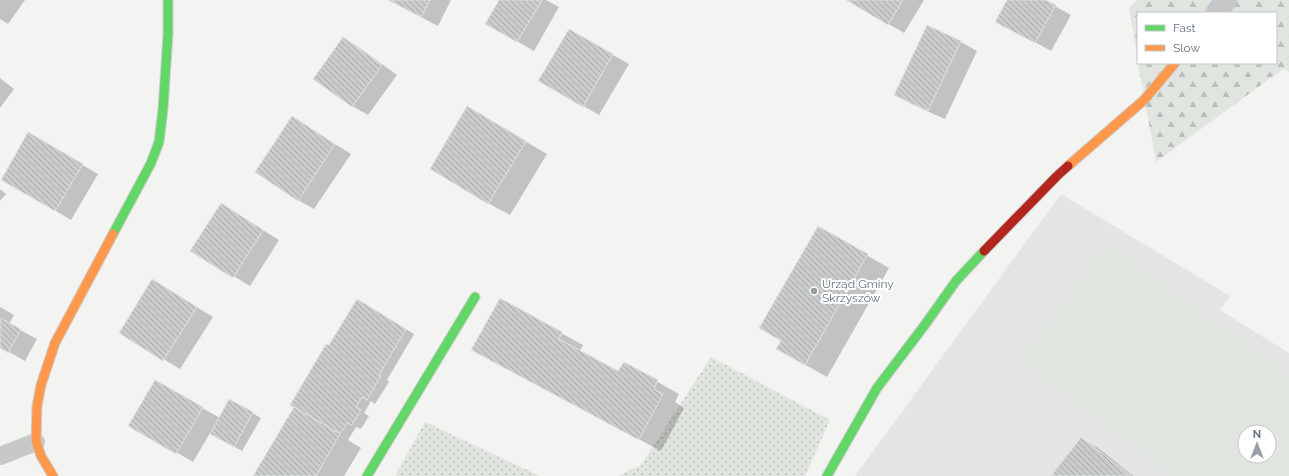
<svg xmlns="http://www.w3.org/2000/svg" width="1289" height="476" viewBox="0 0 1289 476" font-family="Raleway,sans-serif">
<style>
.built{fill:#e3e5e4;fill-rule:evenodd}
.forest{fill:url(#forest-firs)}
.park{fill:url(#park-dots)}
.pitch{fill:#e1e5df;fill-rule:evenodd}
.shadow{fill:#0003}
.building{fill:url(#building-back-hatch);stroke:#e2e2e1}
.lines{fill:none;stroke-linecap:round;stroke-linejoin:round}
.fast-casing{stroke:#cfcfcf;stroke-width:11}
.slow-casing{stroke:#cfcfcf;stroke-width:11}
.jam-casing{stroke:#cfcfcf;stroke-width:11}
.lane{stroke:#c7c8c9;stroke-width:18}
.street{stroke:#c7c8c9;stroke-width:22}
.fast{stroke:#63d668;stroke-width:9}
.slow{stroke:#ff974d;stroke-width:9}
.jam{stroke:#b3261e;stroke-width:9}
.poi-dot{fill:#97a0a7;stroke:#fff;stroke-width:1.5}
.labels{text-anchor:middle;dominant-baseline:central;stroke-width:4;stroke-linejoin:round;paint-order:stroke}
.poi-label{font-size:12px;fill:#65737f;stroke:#fff;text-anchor:start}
</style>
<defs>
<pattern id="forest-firs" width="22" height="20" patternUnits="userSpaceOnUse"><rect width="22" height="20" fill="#e1e5df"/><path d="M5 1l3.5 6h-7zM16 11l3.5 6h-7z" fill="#babeba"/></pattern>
<pattern id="park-dots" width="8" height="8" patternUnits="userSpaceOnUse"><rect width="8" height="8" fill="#e1e5df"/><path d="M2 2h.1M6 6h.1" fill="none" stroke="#babeba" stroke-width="1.8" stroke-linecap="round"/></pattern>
<pattern id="building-back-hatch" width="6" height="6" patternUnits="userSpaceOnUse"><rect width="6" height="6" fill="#cacbcb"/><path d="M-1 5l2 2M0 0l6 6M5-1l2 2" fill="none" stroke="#a8a9aa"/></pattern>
</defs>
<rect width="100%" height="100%" fill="#f3f3f1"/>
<!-- built -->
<path class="built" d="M1061 194 1230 296 1220 310 1289 353V476H855ZM1245 432H1269V456H1245Z"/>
<!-- forest -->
<path class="forest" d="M1137 0H1289V72L1283 69 1156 162 1138 63H1276V13H1138V61L1129 8Z"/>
<!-- park -->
<g class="park">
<path d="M711 357 830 420 805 476H618L641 465Z"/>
<path d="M425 422 540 476H395Z"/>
</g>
<!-- pitch -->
<path class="pitch" d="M1107 243 1289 374V476H1175L1020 363ZM1245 432H1269V456H1245Z"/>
<!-- shadow -->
<g class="shadow">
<path d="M0 0H25L8 24 0 19Z"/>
<path d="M388 0H451L438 26Z"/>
<path d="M501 0H546L559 7 534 51 487 24Z"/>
<path d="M848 0H924L904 33Z"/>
<path d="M1008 0H1044L1071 15 1051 51 1013 30Z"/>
<path d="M569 30 629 64 599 115 540 81Z"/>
<path d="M344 38 360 48 397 75 368 115 352 106Z"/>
<path d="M961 42 977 51 945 119 911 104 895 95Z"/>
<path d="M0 78 14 89 0 108Z"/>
<path d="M292 117 351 154 314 209 298 200Z"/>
<path d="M489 120 547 154 510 215 488 203Z"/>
<path d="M28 133 98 174 71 220 2 179Z"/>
<path d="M0 189 6 194 0 201Z"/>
<path d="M237 214 279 240 250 286 192 251Z"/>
<path d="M819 228 889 268 827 377 777 349 782 340Z"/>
<path d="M169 290 213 317 180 369 120 333Z"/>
<path d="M500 300 583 345 580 351 619 372 624 363 679 394 675 402 684 408 661 451 494 362Z"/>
<path d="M366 305 414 334 387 380 389 382 375 404 371 401 364 413 369 416 361 429 356 427 348 440 361 448 344 476H254L330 347Z"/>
<path d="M0 307 14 315 9 324 37 339 25 361 0 347Z"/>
<path d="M155 381 220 418 230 400 261 418 242 451 210 433 193 462 130 425Z"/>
<path d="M1082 439 1098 448 1133 476H1052Z"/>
</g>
<!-- building -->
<g class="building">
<path d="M388 0H430L421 17Z"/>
<path d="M499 0H542L517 42 485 24Z"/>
<path d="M846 0H903L888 25Z"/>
<path d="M1007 0H1046L1056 5 1035 43 995 22Z"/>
<path d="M927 25 961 41 928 111 894 95Z"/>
<path d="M569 29 613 54 583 107 538 81Z"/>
<path d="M343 37 382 65 352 107 313 79Z"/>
<path d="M467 106 526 141 488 204 430 169Z"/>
<path d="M292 116 335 144 298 201 255 172Z"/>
<path d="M28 132 83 164 55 211 1 180Z"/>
<path d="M221 203 263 230 233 278 190 251Z"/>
<path d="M818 226 868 254 805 365 776 349 781 341 759 328Z"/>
<path d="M152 279 197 307 163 361 119 333Z"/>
<path d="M500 298 562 332 559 339 618 371 624 362 658 380 654 389 663 394 639 440 471 350Z"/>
<path d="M357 299 406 329 379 375 381 376 367 400 362 397 356 407 361 410 352 425 347 423 340 434 290 405 326 344 329 345Z"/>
<path d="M0 318 21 329 8 353 0 348Z"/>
<path d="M155 380 203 407 176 454 128 426Z"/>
<path d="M229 399 253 412 234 447 210 434Z"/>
<path d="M294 407 340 434 316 476H253Z"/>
<path d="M1081 437 1131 476H1051Z"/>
</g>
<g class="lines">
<!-- fast casing -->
<g class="fast-casing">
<g id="fast">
<path d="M113 234 151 163 159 142 163 109 168 34V0"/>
<path d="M367 476 475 297"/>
<path d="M827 476 877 388 924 326 956 281 984 251"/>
</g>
</g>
<!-- slow casing -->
<g class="slow-casing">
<g id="slow">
<path d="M1068 166 1144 100 1175 63"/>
<path d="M53 476 41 456 36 441 37 406 41 385 55 343 113 234"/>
</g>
</g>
<!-- jam casing -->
<g class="jam-casing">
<path id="jam" d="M984 251 1057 176 1068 166"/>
</g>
<!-- lane -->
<path class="lane" d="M0 456 36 442"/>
<!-- street -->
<path class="street" d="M1216 13 1226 0"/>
<!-- fast -->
<use href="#fast" class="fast"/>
<!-- slow -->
<use href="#slow" class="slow"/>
<!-- jam -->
<use href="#jam" class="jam"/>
</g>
<!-- markers -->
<circle class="poi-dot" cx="814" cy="291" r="4"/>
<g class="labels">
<!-- poi labels -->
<g class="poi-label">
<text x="822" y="284">Urząd Gminy<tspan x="822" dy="14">Skrzyszów</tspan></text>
</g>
</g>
<!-- legend -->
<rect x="1137" y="12" width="140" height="52" fill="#ffffff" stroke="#c1c7cc"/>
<rect x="1145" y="25" width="20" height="6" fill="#63d668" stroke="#c1c7cc"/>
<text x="1173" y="32" font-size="12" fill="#65737f">Fast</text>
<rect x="1145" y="45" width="20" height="6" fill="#ff974d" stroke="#c1c7cc"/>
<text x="1173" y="52" font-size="12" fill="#65737f">Slow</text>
<!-- north arrow -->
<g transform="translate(1257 444)"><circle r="19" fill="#ffffff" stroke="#c1c7cc"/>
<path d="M0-3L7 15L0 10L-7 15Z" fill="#97a0a7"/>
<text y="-6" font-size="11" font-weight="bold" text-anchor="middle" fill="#65737f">N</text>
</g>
</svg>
